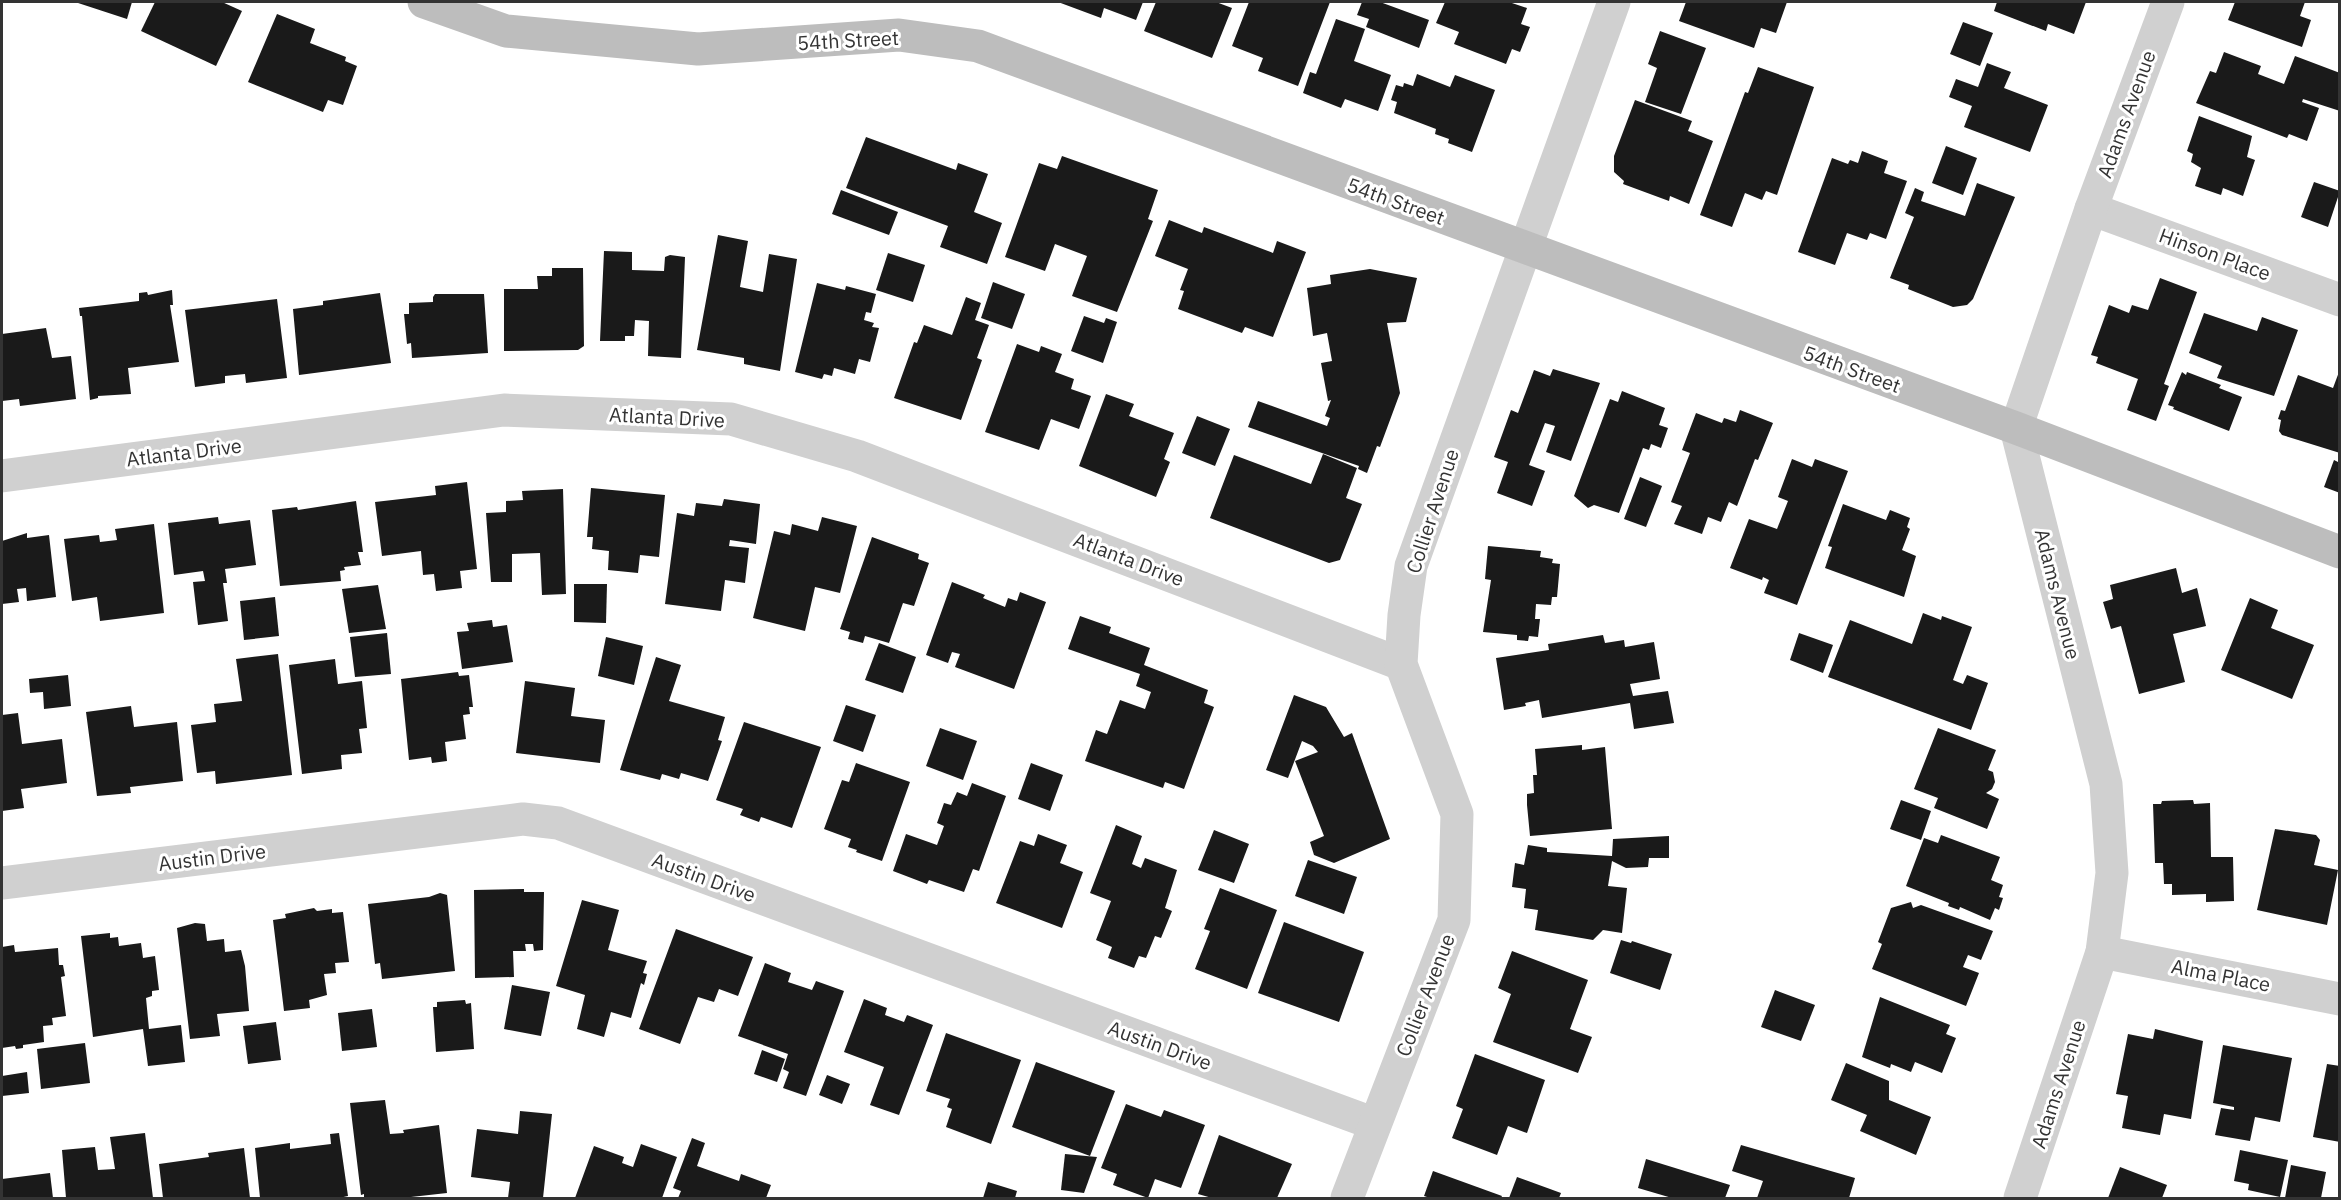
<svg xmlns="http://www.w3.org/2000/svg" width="2341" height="1200" viewBox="0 0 2341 1200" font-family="'IBM Plex Sans',sans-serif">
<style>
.building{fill:#1a1a1a}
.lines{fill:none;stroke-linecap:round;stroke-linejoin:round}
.street{stroke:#d0d0d0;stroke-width:33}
.secondary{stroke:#bdbdbd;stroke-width:33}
.labels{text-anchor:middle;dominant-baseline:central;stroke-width:6;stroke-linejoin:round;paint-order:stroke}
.street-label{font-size:20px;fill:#333;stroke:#fff}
</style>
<rect width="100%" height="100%" fill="#fff"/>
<!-- building -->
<g class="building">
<path d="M75 2H132L127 19Z"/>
<path d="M155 2H222L242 11 216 66 141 31Z"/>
<path d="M1058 2H1143L1136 20 1104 8 1101 18Z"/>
<path d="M1156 2H1216L1232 8 1212 58 1144 31Z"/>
<path d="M1249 2H1330L1298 86 1258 71 1263 58 1232 46Z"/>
<path d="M1362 2H1380L1429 20 1419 48 1366 27 1369 19 1357 15Z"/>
<path d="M1445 2H1509L1527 8 1521 24 1530 27 1520 52 1512 49 1506 64 1454 44 1459 32 1436 23Z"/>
<path d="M1686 2H1787L1776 33 1761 28 1754 48 1679 21Z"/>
<path d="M1997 2H2086L2074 34 2048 24 2046 31 1994 11Z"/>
<path d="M2235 2H2305L2300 16 2311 20 2302 47 2228 20Z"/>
<path d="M277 14 315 29 310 43 346 57 345 61 357 66 343 105 328 100 323 112 248 82Z"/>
<path d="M1336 19 1365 29 1354 61 1391 75 1378 111 1345 99 1341 108 1303 93 1310 72 1316 74Z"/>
<path d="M1963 22 1993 33 1980 66 1950 54Z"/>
<path d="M1660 31 1706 48 1681 114 1645 102 1657 68 1648 64Z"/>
<path d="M2224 52 2261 66 2258 74 2284 84 2295 56 2340 73V111L2303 99 2302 102 2319 108 2307 141 2289 134 2287 138 2196 103 2210 71 2216 73Z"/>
<path d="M1987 63 2011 72 2004 88 2048 105 2030 152 1964 127 1972 106 1949 97 1956 79 1978 87Z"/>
<path d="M1758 67 1814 87 1777 195 1766 191 1762 200 1745 193 1732 227 1700 215 1745 92 1748 93Z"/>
<path d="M1417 74 1450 87 1455 75 1495 90 1472 152 1448 143 1449 139 1435 134 1436 129 1394 113 1397 102 1391 100 1396 85 1403 87 1404 83 1413 86Z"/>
<path d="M1635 100 1692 121 1688 131 1713 141 1689 204 1670 196 1669 201 1623 184 1624 181 1614 172V156Z"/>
<path d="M2199 116 2252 136 2247 157 2255 160 2243 196 2223 188 2221 195 2195 186 2201 168 2191 162 2193 154 2187 151Z"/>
<path d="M866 137 956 170 958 163 988 174 974 212 1002 223 987 264 940 247 948 226 846 188Z"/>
<path d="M1946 146 1977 158 1963 195 1932 183Z"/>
<path d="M1862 151 1888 161 1884 173 1907 181 1886 239 1870 233 1867 240 1847 233 1835 265 1798 252 1832 158 1848 164 1850 160 1858 163Z"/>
<path d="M1062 156 1158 190 1148 219 1153 221 1117 312 1072 296 1087 256 1055 244 1045 271 1005 257 1039 163 1057 169Z"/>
<path d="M2314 182 2340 191 2328 227 2301 217Z"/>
<path d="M1977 183 2015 197 1973 299 1967 305 1953 307 1908 289 1909 285 1890 278 1914 217 1905 213 1915 188 1924 192 1921 201 1965 216Z"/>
<path d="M841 190 898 212 889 235 832 214Z"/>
<path d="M1169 220 1202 233 1204 227 1273 253 1277 241 1306 252 1273 337 1245 327 1242 333 1178 309 1184 291 1180 290 1188 269 1155 256Z"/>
<path d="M718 235 748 241 740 287 763 292 769 254 797 259 780 371 744 364V358L697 350Z"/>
<path d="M604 251 632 252V270L664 271 665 257 670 255 685 257 681 358 648 356 649 321 635 320 634 336H625V341H600Z"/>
<path d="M888 253 925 265 913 302 876 290Z"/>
<path d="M552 268H583L584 346 578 350 504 351V289H538L537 276H552Z"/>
<path d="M1370 269 1417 278 1406 322 1387 323 1400 393 1380 447 1377 446 1367 473 1358 469 1359 466 1248 427 1258 401 1327 426 1330 418 1325 416 1331 400 1328 401 1321 363 1332 361 1327 333 1313 336 1307 288 1331 284 1330 275Z"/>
<path d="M2160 278 2197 292 2164 384 2169 386 2156 421 2127 410 2138 379 2096 363 2098 357 2091 355 2109 305 2129 313 2132 305 2148 310Z"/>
<path d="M993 282 1025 294 1012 329 981 318Z"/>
<path d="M817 283 845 290 846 286 876 294 871 313 866 312 864 320 874 323 872 327 879 328 870 362 859 359 855 374 834 368 832 376 824 374 822 379 795 372Z"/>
<path d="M172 290 173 305H170L179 362 128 368 131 394 98 396V398L90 400 82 316H80L79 308 139 301V293L147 292 148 295Z"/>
<path d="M380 293 391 363 299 375 293 309 323 305V301Z"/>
<path d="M435 294H484L488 353 412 358 411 343 407 344 404 314H409V303L433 302V297Z"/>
<path d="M966 297 981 303 975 320 989 325 977 358 982 360 961 420 894 398 914 342 917 343 924 325 952 335Z"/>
<path d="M277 299 287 378 246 383 245 374 225 376V383L195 387 185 310Z"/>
<path d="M2204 313 2257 331 2262 317 2298 330 2274 396 2217 378 2222 366 2189 353Z"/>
<path d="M1084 316 1104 323 1106 318 1117 322 1103 363 1071 351Z"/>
<path d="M46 328 52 358 71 356 76 399 20 406 19 399 2 401V334Z"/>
<path d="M1017 344 1039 352 1041 346 1062 354 1055 372 1074 379 1071 389 1091 396 1079 429 1051 419 1039 450 985 432Z"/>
<path d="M1553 369 1600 383 1571 461 1546 452 1555 426 1545 423 1529 465 1545 471 1532 506 1497 493 1508 462 1494 457 1511 410 1518 413 1534 370 1550 376Z"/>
<path d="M2182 372 2186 375 2187 372 2221 385 2219 388 2242 397 2229 431 2173 409 2174 407 2168 405Z"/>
<path d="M2339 372 2340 453 2282 435 2279 431 2281 420 2278 419 2281 410 2285 411 2298 375 2333 388Z"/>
<path d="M1622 391 1665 408 1659 425 1668 428 1661 448 1651 444 1649 450 1643 448 1619 513 1594 505 1588 508 1574 496 1610 399 1618 402Z"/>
<path d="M1106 394 1134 404 1129 416 1174 433 1164 459 1170 462 1156 497 1079 466Z"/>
<path d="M1740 410 1773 423 1758 460 1755 459 1737 506 1729 502 1721 522 1708 517 1702 534 1674 524 1682 506 1671 502 1690 453 1682 450 1696 413 1722 423 1724 418 1736 422Z"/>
<path d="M1197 416 1230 429 1215 466 1182 453Z"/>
<path d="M1323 454 1357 468 1346 498 1362 504 1340 560 1329 563 1210 518 1234 455 1311 484Z"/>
<path d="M1792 459 1812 467 1815 459 1848 471 1797 605 1764 593 1769 580 1763 577 1762 580 1730 568 1749 519 1777 529 1788 501 1778 497Z"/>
<path d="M2334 460 2340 463V493L2324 487Z"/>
<path d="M1640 477 1662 486 1646 527 1624 519Z"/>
<path d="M467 482 477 569 460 571 462 588 436 591 434 574 423 575 421 551 382 556 375 502 436 495 435 486Z"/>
<path d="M591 488 665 495 659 557 640 555 638 573 608 570 609 551 592 549 593 537H587Z"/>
<path d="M563 489 566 594 542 595 540 553 512 554V582H491L486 513 506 512V501L523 500 522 491Z"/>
<path d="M724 499 760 504 756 544 730 540 729 546 749 548 745 583 725 580 721 611 665 604 677 513 694 516 696 503 722 506Z"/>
<path d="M356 501 363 552H358L361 565 344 567 345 570 340 571 341 581 280 586 272 510 297 507 298 510Z"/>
<path d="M1843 504 1886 520 1890 510 1910 518 1907 527 1910 529 1902 550 1916 556 1904 597 1825 568 1832 547 1828 546Z"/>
<path d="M218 517 219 524 250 520 256 565 225 569 227 583H223L228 621 198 625 193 582 205 581 203 571 174 575 168 523Z"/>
<path d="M822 517 857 526 840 593 815 587 805 631 753 618 774 531 790 535 792 524 818 531Z"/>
<path d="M154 524 164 613 100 621 97 597 72 601 64 539 99 535 100 542 117 540 115 529Z"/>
<path d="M27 533V538L49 535 56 597 27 601 26 588 17 589 19 602 2 604V541Z"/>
<path d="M872 537 919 554 918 559 929 563 914 606 903 603 889 643 865 636 863 643 848 639 850 632 840 629Z"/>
<path d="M1488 546 1541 551 1540 557 1553 559 1552 563 1560 564 1557 597H1552L1551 605 1536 604 1535 619H1540L1538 637 1529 636 1528 641 1517 640V635L1483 632 1491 580 1485 579Z"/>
<path d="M2176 568 2182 593 2197 588 2206 626 2173 634 2185 682 2139 694 2121 626 2111 629 2103 602 2113 599 2110 585Z"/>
<path d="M952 582 985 595 983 598 1005 607 1008 598 1017 601 1020 592 1046 602 1014 689 955 667 960 654 952 652 948 663 926 655Z"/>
<path d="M574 584H607L606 623 574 622Z"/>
<path d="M378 585 386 629 349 633 342 589Z"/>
<path d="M275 597 279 636 244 640 240 601Z"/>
<path d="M2250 598 2278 610 2271 628 2314 645 2292 699 2221 670Z"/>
<path d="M1923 613 1941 620 1942 616 1972 627 1953 680 1963 684 1967 675 1988 683 1971 730 1828 677 1850 620 1912 644Z"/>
<path d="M1080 616 1111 627 1109 633 1150 648 1144 665 1208 690 1204 703 1214 707 1184 789 1165 782 1163 788 1085 761 1096 730 1107 734 1120 700 1145 709 1151 692 1136 686 1140 674 1068 649Z"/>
<path d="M492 620 493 627 507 625 513 662 462 669 457 632 469 631 467 623Z"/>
<path d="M387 633 391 674 355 677 350 637Z"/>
<path d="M1799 633 1833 645 1823 673 1790 660Z"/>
<path d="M1603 635 1605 643 1624 640 1625 647 1654 642 1660 679 1630 684 1633 696 1668 691 1674 723 1634 729 1630 703 1542 718 1539 700 1525 703 1526 706 1504 710 1496 658 1549 650 1548 644Z"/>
<path d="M606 637 643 646 634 685 598 676Z"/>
<path d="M879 643 916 657 903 693 865 680Z"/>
<path d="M278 654 292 775 216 784 215 771 197 773 191 725 216 722 214 704 242 701 236 659Z"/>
<path d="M656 657 681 665 669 701 725 717 718 740 722 741 708 781 681 773 679 779 662 774 660 780 620 770Z"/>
<path d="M335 659 338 684 362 681 367 728 359 729 362 753 341 755 342 769 302 774 289 665Z"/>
<path d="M458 672 459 676 469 675 473 707H469L470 714 463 715 466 739 445 742 447 761 432 763 431 757 409 760 401 679Z"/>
<path d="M68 675 71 706 44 709 43 692 30 693 29 679Z"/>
<path d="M525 681 575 688 571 716 605 720 600 763 516 753Z"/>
<path d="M1294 695 1326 707 1344 737 1352 733 1390 839 1334 863 1314 855 1310 842 1324 836 1295 761 1318 752 1313 746 1302 741 1288 778 1266 770Z"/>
<path d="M846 705 876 715 863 752 833 741Z"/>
<path d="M131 706 134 727 177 722 183 781 130 787 131 793 97 796 86 712Z"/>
<path d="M18 713 22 744 62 739 67 783 21 789 24 808 2 811V715Z"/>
<path d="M744 722 821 747 792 828 761 817 759 822 740 815 743 809 716 800Z"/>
<path d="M940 728 977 741 963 780 926 766Z"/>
<path d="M1938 728 1996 750 1988 770 1993 772 1995 782 1992 789 1986 793 1999 799 1987 829 1934 808 1938 798 1914 789Z"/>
<path d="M1582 745V750L1605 747 1612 829 1530 836 1527 805V794L1534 793 1533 775H1537L1535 749Z"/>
<path d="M856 763 910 782 882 861 856 852 857 850 848 847 851 839 824 829 842 780 849 782Z"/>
<path d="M1031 763 1063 775 1050 811 1018 799Z"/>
<path d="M972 783 1006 796 979 871 973 869 964 892 929 880 927 884 893 871 906 834 937 845 944 826 937 823 944 803 951 805 957 792 967 796Z"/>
<path d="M1901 800 1931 811 1921 840 1890 829Z"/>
<path d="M2193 800 2194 804 2210 803 2211 857H2233L2234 901 2206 902V894L2172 895V884H2164L2163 863H2155L2153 804H2161L2162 801Z"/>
<path d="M1116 825 1142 836 1132 864 1141 868 1145 858 1177 870 1165 908 1172 911 1161 938 1155 936 1146 958 1139 956 1134 968 1108 958 1112 947 1096 940 1111 901 1090 893Z"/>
<path d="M2275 829 2316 835 2320 840 2314 865 2338 870 2327 925 2257 910Z"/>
<path d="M1214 830 1249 844 1234 883 1198 870Z"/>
<path d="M1038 834 1067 845 1060 863 1083 872 1062 928 996 903 1020 841 1034 846Z"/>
<path d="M1941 835 2000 857 1991 880 2003 885 1999 897 2003 898 1999 910 1995 908 1990 920 1960 907 1959 910 1948 906 1949 903 1906 886 1924 838 1938 843Z"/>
<path d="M1669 836V858H1649L1648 867 1626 868 1612 861 1608 886 1627 888 1622 933 1603 930 1593 940 1535 930 1538 910 1524 908 1526 889 1512 887 1515 863 1524 865 1528 845 1547 848V852L1612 856 1613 839Z"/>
<path d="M1308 860 1357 877 1344 914 1295 896Z"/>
<path d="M1220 888 1277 910 1247 989 1195 969 1210 931 1204 929Z"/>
<path d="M524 889V892H544L543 950 534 951 533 944H525L526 951H513L514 977 475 978 474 890Z"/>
<path d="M440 893 447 895 455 971 382 979 380 963 375 964 368 904 429 897Z"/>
<path d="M582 900 619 910 608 950 647 961 643 973 647 974 644 985 641 983 631 1018 611 1012 604 1037 577 1029 585 995 556 986Z"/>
<path d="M1911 902 1913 908 1921 905 1993 931 1981 960 1968 955 1963 967 1979 973 1966 1006 1872 969 1882 944 1878 942 1891 908Z"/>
<path d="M314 908 317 911 332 909V913L343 912 349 962 335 963 336 973 324 974 327 995 309 1000 310 1008 284 1011 273 920 286 918 285 914Z"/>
<path d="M1284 922 1364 952 1339 1022 1258 993Z"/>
<path d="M195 923 205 924 207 941 224 939 225 952 241 950 245 966 249 1011 217 1014 220 1036 190 1039 177 928Z"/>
<path d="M676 929 753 957 738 996 719 989 714 1002 698 997 680 1044 639 1029Z"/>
<path d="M110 933V938L118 937 119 946 141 943 143 958 155 956 159 990 152 991V996L146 998 149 1029 181 1025 185 1062 148 1066 143 1029 93 1037 81 936Z"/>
<path d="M1621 940 1631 943 1632 941 1672 954 1660 990 1610 973Z"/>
<path d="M14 945 15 952 58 948 59 965H63L65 976 61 977 66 1016 52 1018 53 1025 43 1026 44 1042 23 1045V1048L16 1049 15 1046 2 1048V947Z"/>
<path d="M1512 951 1588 980 1570 1029 1592 1037 1578 1073 1493 1042 1511 994 1498 988Z"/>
<path d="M765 963 791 973 788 982 812 990 816 981 844 991 806 1096 783 1088 789 1072 783 1069 788 1054 738 1036Z"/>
<path d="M512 985 550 992 541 1036 504 1029Z"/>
<path d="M1775 990 1815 1005 1801 1041 1761 1027Z"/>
<path d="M1880 997 1950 1025 1946 1034 1956 1038 1942 1073 1915 1062 1911 1072 1891 1064 1890 1068 1862 1057Z"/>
<path d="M864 999 887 1008 885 1015 904 1022 907 1015 933 1025 899 1115 870 1105 884 1067 844 1052Z"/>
<path d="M465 1000 466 1004 471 1003 474 1049 436 1052 433 1007H437V1002Z"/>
<path d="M372 1009 377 1047 342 1051 338 1013Z"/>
<path d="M276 1022 281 1060 248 1064 243 1026Z"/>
<path d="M2155 1029 2203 1041 2191 1119 2164 1114 2160 1135 2122 1128 2128 1096 2116 1094 2128 1034 2153 1039Z"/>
<path d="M946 1033 1021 1060 991 1144 946 1127 952 1109 947 1107 950 1099 926 1091Z"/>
<path d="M85 1043 90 1083 41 1089 37 1049Z"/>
<path d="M2223 1045 2292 1058 2280 1122 2255 1117 2250 1141 2215 1135 2221 1108 2234 1110V1107L2213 1103Z"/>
<path d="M762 1050 785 1059 777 1082 754 1074Z"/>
<path d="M1475 1054 1545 1080 1527 1133 1508 1126 1497 1155 1452 1138 1463 1109 1456 1106Z"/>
<path d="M1036 1062 1115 1091 1090 1156 1012 1127Z"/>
<path d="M1846 1063 1889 1081V1100L1931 1117 1916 1155 1860 1131 1867 1115 1831 1100Z"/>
<path d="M2327 1064 2340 1066V1142L2313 1137Z"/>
<path d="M27 1072 29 1093 2 1096V1076Z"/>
<path d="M827 1075 850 1084 842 1104 819 1095Z"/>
<path d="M385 1100 390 1134 404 1133 403 1130 439 1125 447 1193 402 1198H364V1194L361 1195 350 1103Z"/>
<path d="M1126 1104 1161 1117 1164 1110 1205 1125 1181 1188 1155 1179 1148 1198 1113 1185 1117 1174 1101 1168Z"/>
<path d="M520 1111 552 1114 543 1198H508L510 1182 471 1177 477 1129 518 1134Z"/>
<path d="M145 1133 153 1198H66L62 1150 95 1147 98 1170 115 1169 110 1137Z"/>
<path d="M339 1133 348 1196 339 1198H260L255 1148 290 1143V1149L331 1144 330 1134Z"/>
<path d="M1219 1135 1292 1164 1277 1198H1212L1198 1194Z"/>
<path d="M692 1138 705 1143 697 1166 739 1181 741 1174 771 1185 766 1198H678L681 1191 673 1188Z"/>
<path d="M641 1144 677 1157 662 1198H575L594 1146 624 1157 622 1163 633 1167Z"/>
<path d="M1741 1145 1855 1178 1849 1198H1757L1763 1181 1732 1171Z"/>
<path d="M244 1148 250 1198H163L159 1164 209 1157 208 1153Z"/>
<path d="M2240 1150 2288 1160 2280 1197 2248 1190 2249 1184 2234 1181Z"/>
<path d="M1065 1154 1097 1157 1084 1193 1061 1190Z"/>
<path d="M1646 1159 1730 1185 1725 1198H1672L1638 1188Z"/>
<path d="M2291 1165 2326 1172 2321 1198H2285Z"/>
<path d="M2120 1167 2167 1185 2162 1198H2108Z"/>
<path d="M1433 1171 1502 1196 1501 1198H1430L1424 1196Z"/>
<path d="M50 1173 53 1198H2V1179Z"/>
<path d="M1517 1177 1561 1193 1559 1198H1509Z"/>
<path d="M988 1182 1017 1191 1015 1198H983Z"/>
</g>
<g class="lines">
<!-- street -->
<g class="street">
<path d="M2091 209 2340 300"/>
<path d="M2 476 504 410 731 419 857 456 1401 664"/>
<path d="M2 883 523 819 558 823 1375 1124"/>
<path d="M2102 952 2340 999"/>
<path d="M1347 1198 1454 920 1457 814 1401 664 1404 615 1411 566 1614 2"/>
<path d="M2020 1198 2102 952 2112 873 2106 784 2016 428 2091 209 2168 2"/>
</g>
<!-- secondary -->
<path class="secondary" d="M424 2 506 31 698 49 899 35 978 46 2016 428 2340 552"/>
</g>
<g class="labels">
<!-- street labels -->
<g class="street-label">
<text transform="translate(848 40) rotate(-3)">54th Street</text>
<text transform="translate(2126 114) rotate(-70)">Adams Avenue</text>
<text transform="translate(1396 201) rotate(20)">54th Street</text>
<text transform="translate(2215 254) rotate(20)">Hinson Place</text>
<text transform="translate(1852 369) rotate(20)">54th Street</text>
<text transform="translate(667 417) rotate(3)">Atlanta Drive</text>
<text transform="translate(184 452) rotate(-7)">Atlanta Drive</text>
<text transform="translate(1432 511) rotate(-72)">Collier Avenue</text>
<text transform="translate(1129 559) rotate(21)">Atlanta Drive</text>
<text transform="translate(2058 594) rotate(76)">Adams Avenue</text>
<text transform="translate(212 857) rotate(-7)">Austin Drive</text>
<text transform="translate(704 877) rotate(20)">Austin Drive</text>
<text transform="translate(2221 975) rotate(11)">Alma Place</text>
<text transform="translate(1425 995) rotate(-69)">Collier Avenue</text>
<text transform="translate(1160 1045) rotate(20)">Austin Drive</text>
<text transform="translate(2058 1084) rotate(-72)">Adams Avenue</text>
</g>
</g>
<!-- border -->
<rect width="2341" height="1200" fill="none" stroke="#333333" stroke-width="6"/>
</svg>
